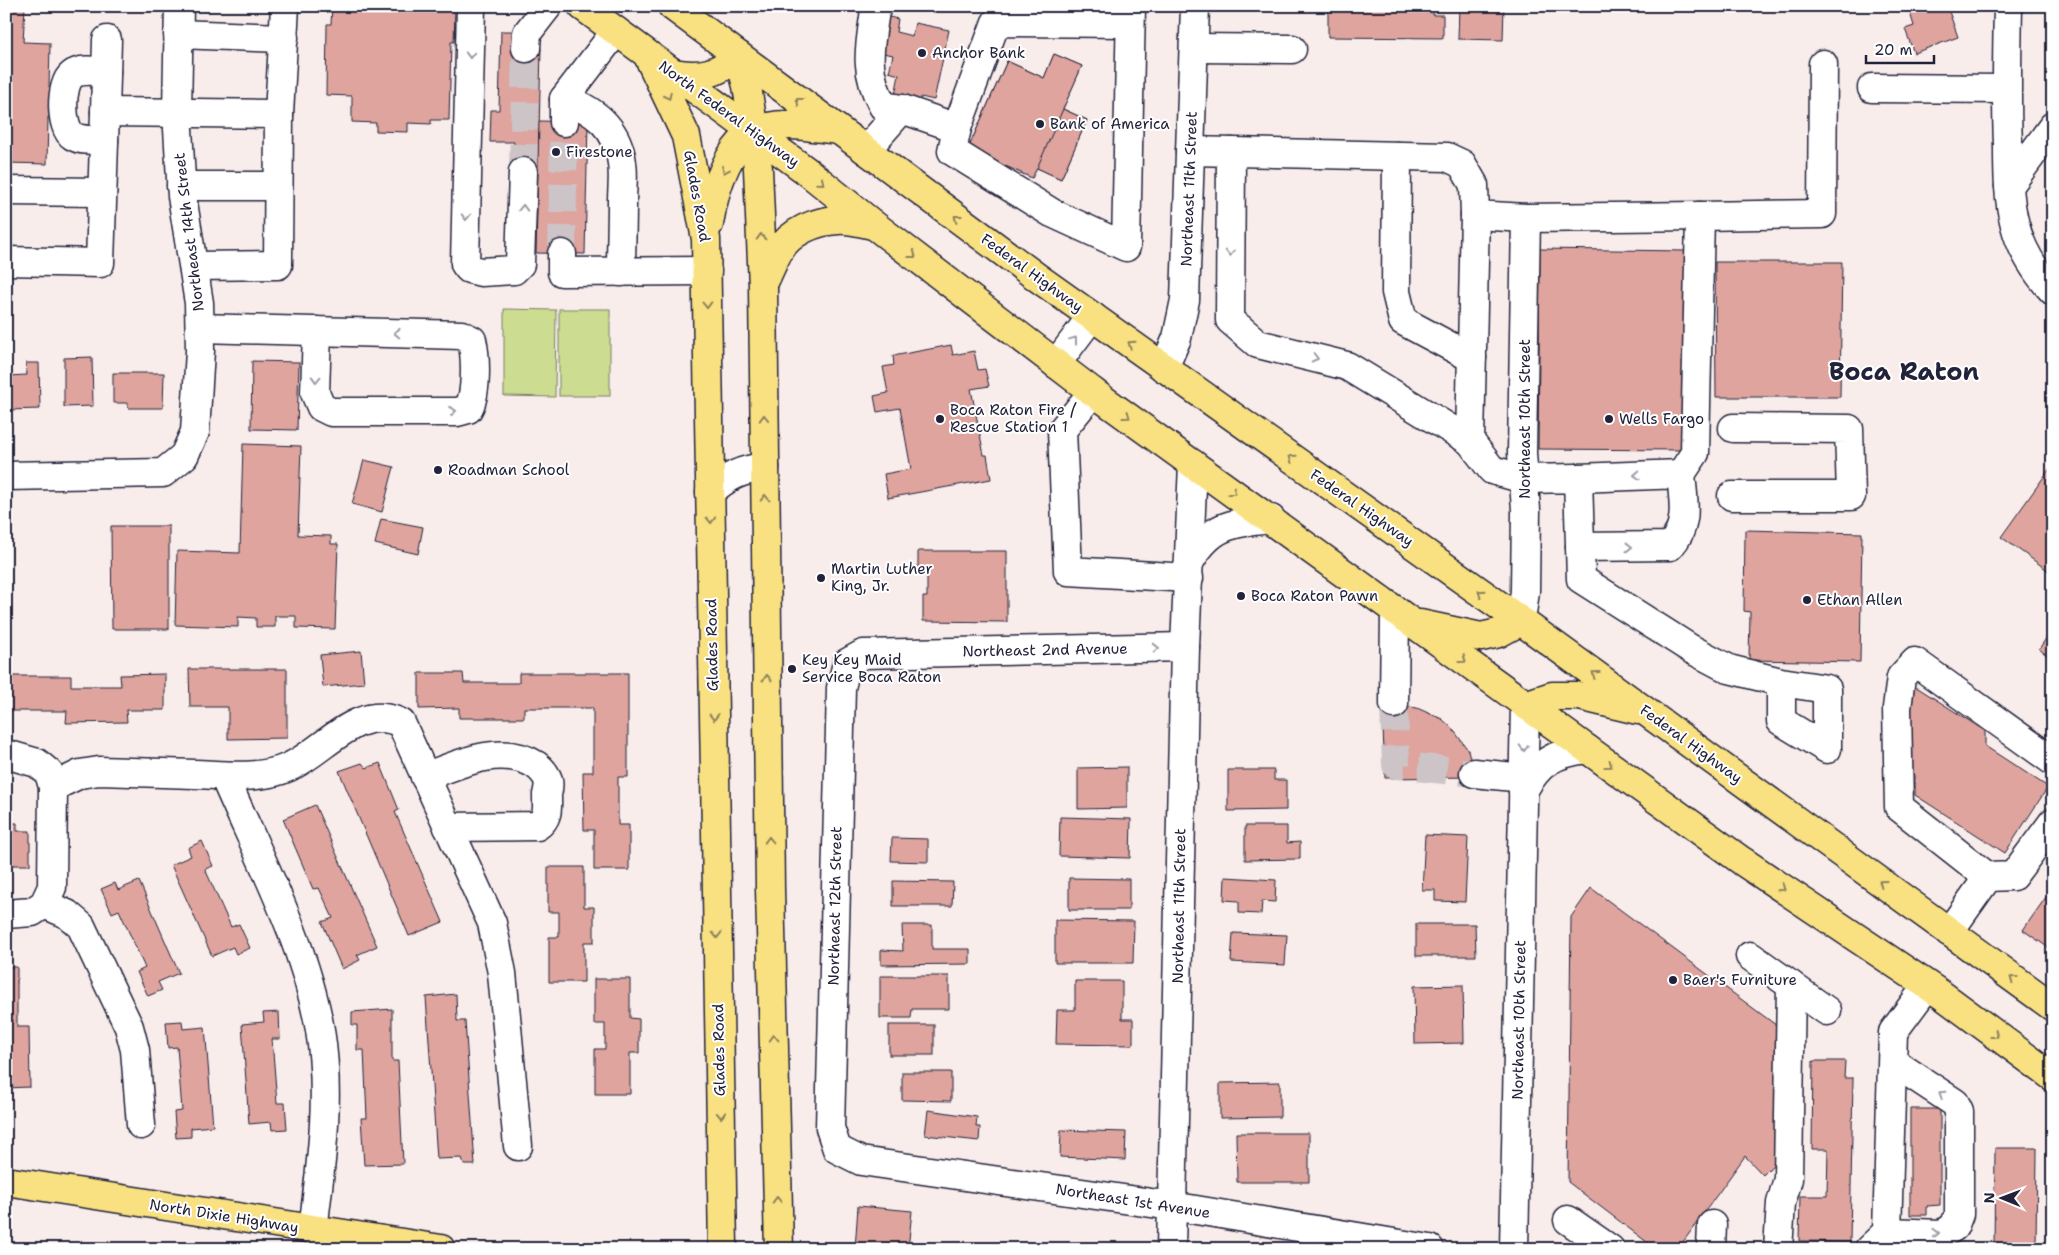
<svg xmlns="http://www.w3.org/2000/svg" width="2059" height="1255" viewBox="0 0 2059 1255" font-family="'Shantell Sans',sans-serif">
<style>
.pitch{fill:#ccdc90;stroke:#777f66}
.building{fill:#dea49d;stroke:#22223b}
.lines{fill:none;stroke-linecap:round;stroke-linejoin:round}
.minor-tunnel{stroke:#cdc4c8;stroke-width:28;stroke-dasharray:28 14;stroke-linecap:butt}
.minor-casing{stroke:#22223b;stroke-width:31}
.major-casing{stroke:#22223b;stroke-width:31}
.minor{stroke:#fff;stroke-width:28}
.major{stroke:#f9e181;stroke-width:28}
.oneway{stroke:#9c9ca7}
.oneway2{stroke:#8e825e}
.poi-dot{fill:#22223b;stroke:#fff;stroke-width:2}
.labels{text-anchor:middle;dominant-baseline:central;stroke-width:4;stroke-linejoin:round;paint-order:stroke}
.poi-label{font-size:15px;fill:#22223b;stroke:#fff;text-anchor:start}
.street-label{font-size:15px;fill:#22223b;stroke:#fff}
.town-label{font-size:25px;font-weight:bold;fill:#22223b;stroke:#fff}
</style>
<rect width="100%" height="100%" fill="#f8edeb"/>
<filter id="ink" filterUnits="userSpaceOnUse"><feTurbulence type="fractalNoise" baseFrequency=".02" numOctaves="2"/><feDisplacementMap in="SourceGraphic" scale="10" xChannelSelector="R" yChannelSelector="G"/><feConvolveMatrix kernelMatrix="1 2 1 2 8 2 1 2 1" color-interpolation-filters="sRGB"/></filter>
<g filter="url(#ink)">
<!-- pitch -->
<g class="pitch">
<path d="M504 309 556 310 555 397 504 396Z"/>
<rect x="559" y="309" width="51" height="87"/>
</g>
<!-- building -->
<g class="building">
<path d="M6 6H25L23 42 50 43 49 87H55L54 117H48L47 164 6 163Z"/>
<path d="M332 6 455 8 454 42H451L449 120H431V124L408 123V132L376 131V123L352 122V96L326 95 327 24H331Z"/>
<path d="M1328 6H1433V15H1443V38L1328 37Z"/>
<path d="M1459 6H1504L1503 40 1458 39Z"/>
<path d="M1908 6H1947L1958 37 1914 53 1905 29 1914 26Z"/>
<path d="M880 15 898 19 896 32 912 36 915 23 949 30 934 100 921 97 918 111 893 105 899 75 889 72 893 55 872 51Z"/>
<path d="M501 31H516V48H541L538 173 513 172 514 142H490L491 110H499Z"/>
<path d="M1054 54 1082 66 1032 178 968 149 1007 61 1044 78Z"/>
<path d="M1054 54 1082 66 1063 109 1087 120 1061 179 1037 168 1032 178 968 149 1007 61 1044 78Z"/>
<path d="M1063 109 1087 120 1061 179 1037 168Z"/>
<path d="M539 121 588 122 585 254 536 253Z"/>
<path d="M1540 249 1686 251 1685 450 1538 449Z"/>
<path d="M1715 262H1842L1840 397H1716Z"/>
<path d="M951 345 953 355 974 351 978 370 985 369 989 386 971 389 984 455H987L991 479 888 498 884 474 911 469 900 408 877 412 874 396 888 393 883 367 894 365 893 356Z"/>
<path d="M92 357 93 406 64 407V358Z"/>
<path d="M252 361 299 362 297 430 251 429Z"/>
<path d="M26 363H39L40 409 8 410 7 376 27 375Z"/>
<path d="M113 373H164L163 408H128V403H113Z"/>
<path d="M243 444 301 446 298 535 331 536V544H338L335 629 296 628V616H275V627H256V618L238 617V627L175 625 177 551 240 553Z"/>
<path d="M364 460 394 467 382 512 352 504Z"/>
<path d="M2053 464V574L2001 537Z"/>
<path d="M381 519 423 527 418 554 375 544Z"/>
<path d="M111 526H169V629H112Z"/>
<path d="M1745 530 1862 533 1860 662 1749 660 1750 612 1744 611Z"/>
<path d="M918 551H1007V622L923 621V597H927V570L918 571Z"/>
<path d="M2053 628V649L2048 656 2039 649Z"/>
<path d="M361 651 364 683 323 687 320 655Z"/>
<path d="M189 669H287V738L228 739V707H190Z"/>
<path d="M419 673H463L464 683H519V673H628V777H618V825H629V870H594V830H584L583 772H593V708H524V718H459V708L419 709Z"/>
<path d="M165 674V710H126L127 722 66 723 67 711H6V676H71V686H121L120 675Z"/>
<path d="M1908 688H1918L1985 731V746L2048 787 2005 853 1915 795V775L1908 770Z"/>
<path d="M1382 703 1417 708 1442 719 1452 728 1468 750 1475 777 1385 778Z"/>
<path d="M362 763 366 768 380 763 399 810 395 812 443 922 409 936 339 771Z"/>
<path d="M1127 767V808L1078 809V768Z"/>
<path d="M1228 770H1274V780H1286V810L1228 811Z"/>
<path d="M315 805 377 946 357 955 360 960 342 969 322 922 333 918 319 888 313 889 283 819Z"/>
<path d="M1060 817 1131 819 1130 858 1059 856Z"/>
<path d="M6 823H17V831H30V865H6Z"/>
<path d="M1245 826H1287V843L1300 842V859L1245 860Z"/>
<path d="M1425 835 1468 837 1465 902 1435 901V890H1422Z"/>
<path d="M892 838 928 839V862L891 861Z"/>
<path d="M202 841 213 866 205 869 231 927 239 924 250 948 236 954 233 947 212 956 171 865 191 856 188 848Z"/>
<path d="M548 867H584V907H594V942H584V982H549V937H559V912H548Z"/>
<path d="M1225 877 1276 880 1275 902 1262 901 1261 914 1239 913V901L1224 900Z"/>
<path d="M1069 878 1129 879V910H1069Z"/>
<path d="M139 881 179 973 158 982 162 990 148 996 137 972 145 968 119 910 112 913 101 889 115 883 118 890Z"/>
<path d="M893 881 953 882 952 906H893Z"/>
<path d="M2053 887V951L2023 930Z"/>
<path d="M1591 888 1780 1028 1777 1161 1763 1175 1745 1156 1678 1249H1656L1568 1182 1571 917Z"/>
<path d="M1055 920 1134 921 1133 963H1055Z"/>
<path d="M1416 924H1475L1476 956H1416Z"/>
<path d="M902 925H932V949H970V964L881 965V950L903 951Z"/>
<path d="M1233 933 1287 935 1285 965 1231 962Z"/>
<path d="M6 967H17V1027H29L30 1087 6 1088Z"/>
<path d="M880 976H949V1009H912L911 1018H880Z"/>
<path d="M594 979H630V1018L639 1019V1053H630V1094H595V1049H605V1024H594Z"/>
<path d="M1075 981H1122V1019H1133V1045L1056 1044 1057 1010H1075Z"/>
<path d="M1463 985 1464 1043 1415 1044 1414 986Z"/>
<path d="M456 994 457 1021H465L475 1165H464L462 1158 437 1159 426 997Z"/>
<path d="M392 1009V1061H398L403 1164 364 1165 361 1118H367L364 1050H357V1025H352V1012Z"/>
<path d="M279 1012 280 1039H272L277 1103H285L287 1129 272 1130 271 1122 249 1124 242 1024 264 1022 263 1013Z"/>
<path d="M182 1021 183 1029 205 1027 213 1126 191 1128V1137L176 1138 174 1112 182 1111 177 1047 168 1048 166 1022Z"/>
<rect x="889" y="1025" width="45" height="30"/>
<path d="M1813 1061H1845L1844 1078H1853L1850 1242 1799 1241 1800 1196H1827L1828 1149H1812Z"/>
<path d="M902 1072H951V1101L902 1100Z"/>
<path d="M1280 1082V1117L1220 1118V1083Z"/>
<path d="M1910 1109H1940V1205L1927 1206V1215H1910Z"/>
<path d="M928 1110 977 1117 976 1127H980L979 1141 925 1135Z"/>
<path d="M1061 1130 1126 1132 1125 1160 1060 1157Z"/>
<path d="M1236 1133H1309V1182H1237Z"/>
<path d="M1995 1148H2037L2036 1248 2053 1249H1994Z"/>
<path d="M858 1206 912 1211 908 1249H855Z"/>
</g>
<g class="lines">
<!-- minor-tunnel -->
<g class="minor-tunnel">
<path d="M523 172 526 48"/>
<path d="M562 254 564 122"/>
<path d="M1394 704 1396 765 1474 773"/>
</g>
<!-- minor casing -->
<g class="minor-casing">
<g id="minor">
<path d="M471 6 465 264 469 269 481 272 514 270 520 264 523 172"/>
<path d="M878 6 875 11C869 49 864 71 883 106L902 109"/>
<path d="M2008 6C2007 53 2006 98 2008 145 2008 171 2008 199 2015 225 2021 249 2036 273 2053 291"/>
<path d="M178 34 284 38"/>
<path d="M526 48 527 33 548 6"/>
<path d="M1194 48 1292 49"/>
<path d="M1872 88 2006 89"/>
<path d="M564 99C595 110 618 128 622 163 624 176 622 190 622 202 622 225 621 249 621 272"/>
<path d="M105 112 107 40"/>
<path d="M564 122V99L616 31"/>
<path d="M957 128 996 22 1130 23"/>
<path d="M104 140C95 140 81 141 73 136 60 128 60 84 72 75 81 68 95 71 106 72"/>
<path d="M866 150 902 109 957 128 952 151 1052 213 1126 247 1131 6"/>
<path d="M1190 151 1447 157 1462 164 1474 185 1475 215 1526 218 1700 216 1695 453 1681 474"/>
<path d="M1231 152 1230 320 1258 344 1347 366 1470 441 1492 470 1524 479 1578 478 1581 579 1691 649 1729 669 1781 682V721L1827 749V689L1781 682"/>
<path d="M1397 156 1396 292 1403 321 1472 358"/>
<path d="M181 186H278"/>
<path d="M2009 186 2053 126"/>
<path d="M6 191 102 192"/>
<path d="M1700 216 1822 214 1823 64"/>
<path d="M562 254V272L707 271"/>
<path d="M6 261 100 263 105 112 279 114 285 6"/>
<path d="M194 266 278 265 279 114"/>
<path d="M200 328 462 335 472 340C476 357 477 394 468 409L457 412H331L321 407 315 393 317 331"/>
<path d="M1056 364 1092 316"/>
<path d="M1164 368 1177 338 1185 300 1195 6"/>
<path d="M1093 392 1062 430 1068 571 1189 578"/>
<path d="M1470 441 1475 215"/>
<path d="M6 476 163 473 184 456 195 432 200 351 199 303 182 196 177 112 179 6"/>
<path d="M1578 478 1681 474C1683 500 1690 525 1670 546L1580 547"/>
<path d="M710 492C729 476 740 470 765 467"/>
<path d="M1732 496H1851L1849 429 1733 428"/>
<path d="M1189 563C1210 525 1230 523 1271 519"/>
<path d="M1521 621 1525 591 1526 510 1522 453 1526 218"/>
<path d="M1185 647 863 654 847 663 841 688 830 1128 837 1149 861 1161 1172 1206 1430 1249"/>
<path d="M1394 704 1395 610"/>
<path d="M6 754 37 763 49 773 53 787 52 887 44 904 32 912 6 914"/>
<path d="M1474 773 1524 778"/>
<path d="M224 776C259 857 305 943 320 1030 331 1097 321 1163 313 1230"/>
<path d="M425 777C458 764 502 743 536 765 540 768 546 774 548 780 549 784 548 791 547 795 547 808 549 818 537 826L448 827"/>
<path d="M53 787 80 774 99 771C131 772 163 773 195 774 225 775 261 780 289 767 325 751 358 702 401 723L492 923 502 973 518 1146"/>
<path d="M1523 791C1539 762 1554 753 1587 749"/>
<path d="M1988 877 1899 807 1897 708 1901 677 1915 662 2053 761"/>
<path d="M44 904 67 914 81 926 129 1027 135 1050 141 1125"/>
<path d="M1949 932 1988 877 2013 876 2053 822"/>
<path d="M1750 956 1827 1011"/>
<path d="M1568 1220 1610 1249"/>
<path d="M1887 1232 1942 1234 1954 1227 1959 1214V1111L1955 1103 1893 1062"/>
<path d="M1171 1249 1185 647 1193 464"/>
<path d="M1514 1249 1525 705"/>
<path d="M1711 1249 1712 1225"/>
<path d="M1778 1249 1781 1203 1788 1179 1791 985"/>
<path d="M1869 1249 1887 1232 1893 1032 1927 986"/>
</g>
</g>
<!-- major casing -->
<g class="major-casing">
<g id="major">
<path d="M582 6 808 172 874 225 1093 392 1742 861 1942 995 2053 1077"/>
<path d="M672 6 1038 278 1521 621 2053 1007"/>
<path d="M649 58 686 136 706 239 723 1249"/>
<path d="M673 73C702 78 716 74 739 56L747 86 754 132 758 169 763 286 770 889 779 1249"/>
<path d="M709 224C714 190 729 135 768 127 791 122 816 128 838 130"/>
<path d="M764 282C769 272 773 261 779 251 791 231 816 221 838 220 849 219 862 223 873 225"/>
<path d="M1420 624 1481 637 1499 633 1521 621"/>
<path d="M1525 705 1552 696H1579L1637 710"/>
<path d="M6 1181 441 1249"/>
</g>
</g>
<!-- minor -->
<use href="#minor" class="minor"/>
<!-- major -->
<use href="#major" class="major"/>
</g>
<!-- one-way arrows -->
<defs><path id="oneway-chevron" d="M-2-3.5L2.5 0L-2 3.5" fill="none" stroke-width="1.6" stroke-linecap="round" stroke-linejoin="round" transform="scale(1.25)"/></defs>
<g class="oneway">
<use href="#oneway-chevron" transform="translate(470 55) rotate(91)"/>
<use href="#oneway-chevron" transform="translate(523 208) rotate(-89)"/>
<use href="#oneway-chevron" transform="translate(466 217) rotate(91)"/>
<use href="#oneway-chevron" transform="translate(1230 253) rotate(90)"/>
<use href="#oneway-chevron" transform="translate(397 333) rotate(-178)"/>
<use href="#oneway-chevron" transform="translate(1074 340) rotate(-53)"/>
<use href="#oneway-chevron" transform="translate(1315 358) rotate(14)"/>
<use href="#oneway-chevron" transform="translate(316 379) rotate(92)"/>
<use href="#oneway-chevron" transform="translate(453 411) rotate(-5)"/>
<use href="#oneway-chevron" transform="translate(1637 475) rotate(177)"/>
<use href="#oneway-chevron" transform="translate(1629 547)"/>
<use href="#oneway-chevron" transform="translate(1156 648) rotate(-1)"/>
<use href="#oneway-chevron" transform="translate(1524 748) rotate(91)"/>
<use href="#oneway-chevron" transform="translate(1942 1094) rotate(-147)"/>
<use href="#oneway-chevron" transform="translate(1936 1233) rotate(-2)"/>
</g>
<g class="oneway2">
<use href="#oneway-chevron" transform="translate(668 96) rotate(63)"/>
<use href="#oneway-chevron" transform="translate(799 101) rotate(-143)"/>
<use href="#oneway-chevron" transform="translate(725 170) rotate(115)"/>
<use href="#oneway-chevron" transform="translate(821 182) rotate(39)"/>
<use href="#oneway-chevron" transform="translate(957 218) rotate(-143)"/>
<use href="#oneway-chevron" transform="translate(761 237) rotate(-92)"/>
<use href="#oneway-chevron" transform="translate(913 255) rotate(37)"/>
<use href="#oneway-chevron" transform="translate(707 305) rotate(89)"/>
<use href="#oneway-chevron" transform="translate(1131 344) rotate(-145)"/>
<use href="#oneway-chevron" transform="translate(1127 416) rotate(36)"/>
<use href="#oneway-chevron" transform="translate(764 418) rotate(-91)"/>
<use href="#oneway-chevron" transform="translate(1292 458) rotate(-145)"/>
<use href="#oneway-chevron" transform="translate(1233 492) rotate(36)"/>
<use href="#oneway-chevron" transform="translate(765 498) rotate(-91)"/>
<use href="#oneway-chevron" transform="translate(711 520) rotate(89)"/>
<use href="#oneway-chevron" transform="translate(1481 593) rotate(-145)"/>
<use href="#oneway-chevron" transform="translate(1463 660) rotate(36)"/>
<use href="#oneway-chevron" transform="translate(1595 674) rotate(-144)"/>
<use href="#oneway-chevron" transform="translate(767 678) rotate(-91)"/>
<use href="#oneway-chevron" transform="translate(714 717) rotate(89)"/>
<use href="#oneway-chevron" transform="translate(1609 765) rotate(36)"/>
<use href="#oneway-chevron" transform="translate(769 840) rotate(-91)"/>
<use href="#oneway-chevron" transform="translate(1882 883) rotate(-144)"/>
<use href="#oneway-chevron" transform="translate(1782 888) rotate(34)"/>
<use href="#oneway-chevron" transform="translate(717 935) rotate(89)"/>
<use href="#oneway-chevron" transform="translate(2013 979) rotate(-144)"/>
<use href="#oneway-chevron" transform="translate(1995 1035) rotate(36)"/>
<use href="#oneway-chevron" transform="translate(774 1038) rotate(-91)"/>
<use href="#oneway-chevron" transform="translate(721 1115) rotate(89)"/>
<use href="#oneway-chevron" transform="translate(777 1200) rotate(-91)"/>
</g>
</g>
<!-- markers -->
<g class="poi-dot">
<circle cx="922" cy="53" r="5"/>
<circle cx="1040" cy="124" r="5"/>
<circle cx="556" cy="152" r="5"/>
<circle cx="940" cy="419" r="5"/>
<circle cx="1609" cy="419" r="5"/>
<circle cx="438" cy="470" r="5"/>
<circle cx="821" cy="578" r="5"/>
<circle cx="1241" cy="596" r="5"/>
<circle cx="1807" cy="600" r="5"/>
<circle cx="792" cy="669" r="5"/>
<circle cx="1673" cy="980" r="5"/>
</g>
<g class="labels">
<!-- poi labels -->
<g class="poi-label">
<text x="932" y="53">Anchor Bank</text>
<text x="1050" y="124">Bank of America</text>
<text x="566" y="152">Firestone</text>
<text x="950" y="410">Boca Raton Fire /<tspan x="950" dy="17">Rescue Station 1</tspan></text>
<text x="1619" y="419">Wells Fargo</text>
<text x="448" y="470">Roadman School</text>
<text x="831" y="569">Martin Luther<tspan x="831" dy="17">King, Jr.</tspan></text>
<text x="1251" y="596">Boca Raton Pawn</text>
<text x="1817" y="600">Ethan Allen</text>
<text x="802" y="660">Key Key Maid<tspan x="802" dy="17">Service Boca Raton</tspan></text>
<text x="1683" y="980">Baer's Furniture</text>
</g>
<!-- street labels -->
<g class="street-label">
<text transform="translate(729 114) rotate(36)">North Federal Highway</text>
<text transform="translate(1189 189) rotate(-88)">Northeast 11th Street</text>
<text transform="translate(697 196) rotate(80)">Glades Road</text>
<text transform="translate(189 232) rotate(-97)">Northeast 14th Street</text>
<text transform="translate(1032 273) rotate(36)">Federal Highway</text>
<text transform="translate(1525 419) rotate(-90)">Northeast 10th Street</text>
<text transform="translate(1362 508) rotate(35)">Federal Highway</text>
<text transform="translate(712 645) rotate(-91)">Glades Road</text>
<text transform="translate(1045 650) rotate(-1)">Northeast 2nd Avenue</text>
<text transform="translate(1691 744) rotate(36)">Federal Highway</text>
<text transform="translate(835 906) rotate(-89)">Northeast 12th Street</text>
<text transform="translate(1179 906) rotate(-89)">Northeast 11th Street</text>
<text transform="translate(1519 1020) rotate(-89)">Northeast 10th Street</text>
<text transform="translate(719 1050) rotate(-91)">Glades Road</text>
<text transform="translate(1133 1201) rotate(9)">Northeast 1st Avenue</text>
<text transform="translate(224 1216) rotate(9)">North Dixie Highway</text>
</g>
<!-- town labels -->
<g class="town-label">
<text x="1904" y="371">Boca Raton</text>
</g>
</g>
<!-- margin -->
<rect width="2059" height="1255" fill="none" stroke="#fff" stroke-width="25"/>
<rect x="12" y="12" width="2034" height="1230" fill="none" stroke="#22223b" stroke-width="2" filter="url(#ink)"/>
<!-- north arrow -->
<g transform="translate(2002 1198) rotate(271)" stroke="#ffffff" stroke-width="4" paint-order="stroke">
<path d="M0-4L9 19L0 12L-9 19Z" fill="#22223b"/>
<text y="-8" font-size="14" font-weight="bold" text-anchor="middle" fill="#22223b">N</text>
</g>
<!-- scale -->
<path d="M1866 55v8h68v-8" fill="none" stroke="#22223b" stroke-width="2.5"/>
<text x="1874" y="55" font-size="15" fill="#22223b" stroke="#ffffff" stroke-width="4" paint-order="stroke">20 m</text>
</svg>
